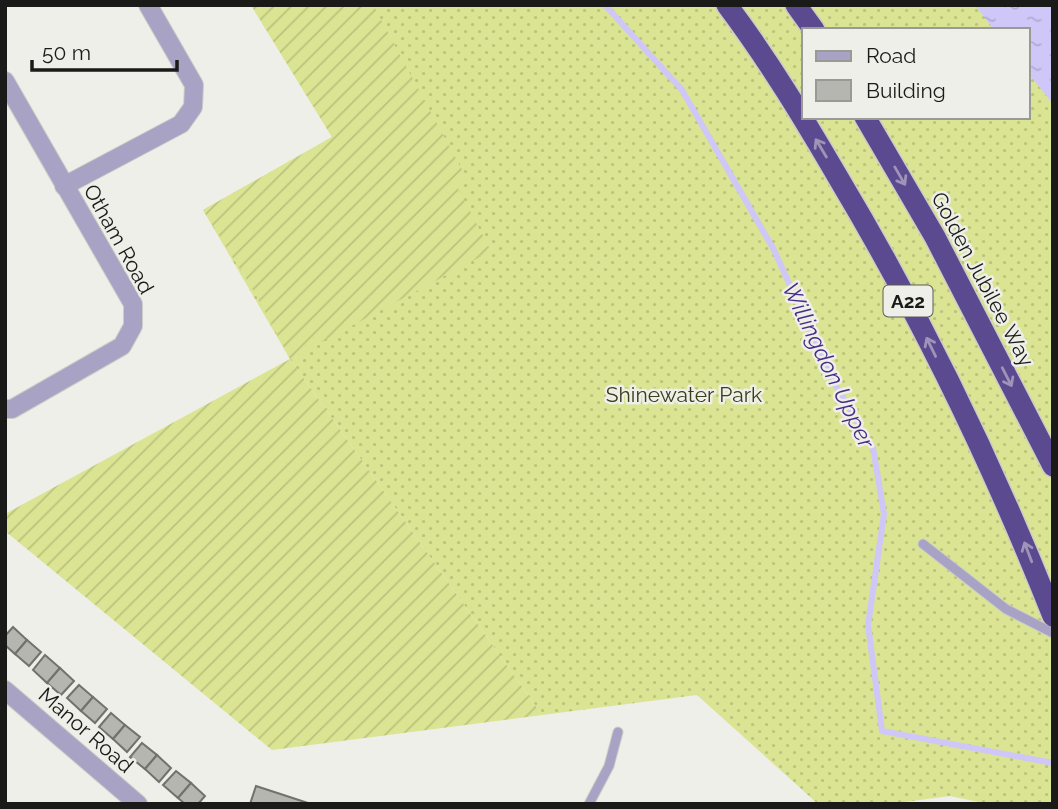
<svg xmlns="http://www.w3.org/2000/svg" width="1058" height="809" viewBox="0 0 1058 809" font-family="Raleway,sans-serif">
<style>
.grass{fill:url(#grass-dots);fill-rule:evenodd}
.garden{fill:url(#garden-furrows)}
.water{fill:url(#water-ripples)}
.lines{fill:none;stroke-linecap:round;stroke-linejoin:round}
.stream{stroke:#cfc7f7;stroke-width:6}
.building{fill:#b5b6af;stroke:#71726c;stroke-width:2}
.lane-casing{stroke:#cccdc7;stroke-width:11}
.street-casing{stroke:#cccdc7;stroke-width:20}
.highway-casing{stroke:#cccdc7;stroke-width:24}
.lane{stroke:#a8a2c5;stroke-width:9}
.street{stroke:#a8a2c5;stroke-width:18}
.highway{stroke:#5b4a8f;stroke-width:21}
.oneway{stroke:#9d94b7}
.labels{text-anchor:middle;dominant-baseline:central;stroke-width:5;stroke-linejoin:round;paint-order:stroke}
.shield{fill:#eeefe8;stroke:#5a5b56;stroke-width:2}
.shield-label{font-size:19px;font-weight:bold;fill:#1a1b18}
.street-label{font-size:21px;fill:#1a1b18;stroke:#eeefe8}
.park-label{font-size:21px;fill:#3a3e19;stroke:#eeefe8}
.water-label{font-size:23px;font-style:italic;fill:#482d85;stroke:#eeefe8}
</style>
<defs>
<pattern id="grass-dots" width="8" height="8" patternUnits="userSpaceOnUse" patternTransform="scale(1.75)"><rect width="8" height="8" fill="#dbe492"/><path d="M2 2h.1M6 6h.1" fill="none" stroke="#bbc37d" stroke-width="1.8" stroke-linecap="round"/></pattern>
<pattern id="garden-furrows" width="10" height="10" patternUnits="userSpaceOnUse" patternTransform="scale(1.75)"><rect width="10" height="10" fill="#dbe492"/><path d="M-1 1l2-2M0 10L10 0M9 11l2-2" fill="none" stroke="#bbc37d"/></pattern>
<pattern id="water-ripples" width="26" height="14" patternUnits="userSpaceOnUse" patternTransform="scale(1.75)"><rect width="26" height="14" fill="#cfc7f7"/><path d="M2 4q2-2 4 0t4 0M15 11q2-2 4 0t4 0" fill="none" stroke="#b1aad3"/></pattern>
</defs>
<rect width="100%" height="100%" fill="#eeefe8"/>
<!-- grass -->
<path class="grass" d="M251 5H1053V804H988L950 796 889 804H818L697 695 542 715 290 359 203 210 332 137ZM804 30H1028V117H804Z"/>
<!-- garden -->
<path class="garden" d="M251 5H373L467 179 456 185 491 251 290 359 542 715 272 750 5 531V514L290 359 256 295 203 210 332 137Z"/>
<!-- water -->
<path class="water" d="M975 5H1053V104L1028 73V30H994Z"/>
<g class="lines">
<!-- stream -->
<path class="stream" d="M605 5 682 90 774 250 833 381 873 448 884 514 868 625 882 731 1053 763"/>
</g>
<!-- building -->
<g class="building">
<path d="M13 627 27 640 15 654 5 645V636Z"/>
<path d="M27 640 41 652 29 666 15 654Z"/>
<path d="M45 655 60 668 47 683 33 670Z"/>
<path d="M60 668 74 681 61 695 47 683Z"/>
<path d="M79 685 93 697 81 711 67 698Z"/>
<path d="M93 697 107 709 95 723 81 711Z"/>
<path d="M111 713 125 725 113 739 99 727Z"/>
<path d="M125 725 140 737 127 752 113 739Z"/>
<path d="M142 743 157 755 145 769 130 757Z"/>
<path d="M157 755 171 768 159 782 145 769Z"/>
<path d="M176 771 191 783 178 798 163 785Z"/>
<path d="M191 783 205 796 198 804H185L178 798Z"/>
<path d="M256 786 311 804H250Z"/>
</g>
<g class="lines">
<!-- lane casing -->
<g class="lane-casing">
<g id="lane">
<path d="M923 544 1006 609 1053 633"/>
<path d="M589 804 609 766 618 732"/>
</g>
</g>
<!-- street casing -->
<g class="street-casing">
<g id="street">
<path d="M5 81 133 304V326L122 346 12 409H5"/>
<path d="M64 186 181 124 193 107 194 85 148 5"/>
<path d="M5 690 138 804"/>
</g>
</g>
<!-- highway casing -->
<g class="highway-casing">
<g id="highway">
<path d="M727 5C769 61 804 119 839 179 922 318 993 465 1053 616"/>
<path d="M796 5 814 30"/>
<path d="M865 117 935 237 1053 466"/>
</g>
</g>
<!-- lane -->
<use href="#lane" class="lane"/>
<!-- street -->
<use href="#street" class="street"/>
<!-- highway -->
<use href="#highway" class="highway"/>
</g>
<!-- one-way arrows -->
<defs><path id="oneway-shaft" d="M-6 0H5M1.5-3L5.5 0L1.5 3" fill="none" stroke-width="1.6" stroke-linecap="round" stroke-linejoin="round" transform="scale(1.75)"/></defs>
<g class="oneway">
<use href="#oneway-shaft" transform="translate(821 148) rotate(-121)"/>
<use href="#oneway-shaft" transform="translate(900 176) rotate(60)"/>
<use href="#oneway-shaft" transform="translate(931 347) rotate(-116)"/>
<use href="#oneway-shaft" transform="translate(1007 377) rotate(63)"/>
<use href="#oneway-shaft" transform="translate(1028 552) rotate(-111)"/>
</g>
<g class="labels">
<!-- shield labels -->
<rect class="shield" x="883.5" y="285.5" width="49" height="31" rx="5"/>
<g class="shield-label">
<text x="908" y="301">A22</text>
</g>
<!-- street labels -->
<g class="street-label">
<text transform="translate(119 239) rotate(61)">Otham Road</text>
<text transform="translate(983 279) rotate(62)">Golden Jubilee Way</text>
<text transform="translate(86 730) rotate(41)">Manor Road</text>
</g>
<!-- park labels -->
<g class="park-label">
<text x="684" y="394">Shinewater Park</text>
</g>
<!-- water labels -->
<g class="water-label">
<text transform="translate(829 365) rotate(64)">Willingdon Upper</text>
</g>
</g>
<!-- border -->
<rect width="1058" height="809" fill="none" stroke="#1a1b18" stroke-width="14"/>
<!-- legend -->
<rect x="802" y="28" width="228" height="91" fill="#eeefe8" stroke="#999a95" stroke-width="2"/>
<rect x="816" y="51" width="35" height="10" fill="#a8a2c5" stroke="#999a95" stroke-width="2"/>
<text x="866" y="63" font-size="21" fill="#1a1b18">Road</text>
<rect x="816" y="80" width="35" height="21" fill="#b5b6af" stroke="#999a95" stroke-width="2"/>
<text x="866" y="98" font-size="21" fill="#1a1b18">Building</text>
<!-- scale -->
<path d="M32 60v10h145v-10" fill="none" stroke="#1a1b18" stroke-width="3.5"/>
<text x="42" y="60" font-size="21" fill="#1a1b18" stroke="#eeefe8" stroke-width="5" paint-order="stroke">50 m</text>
</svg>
